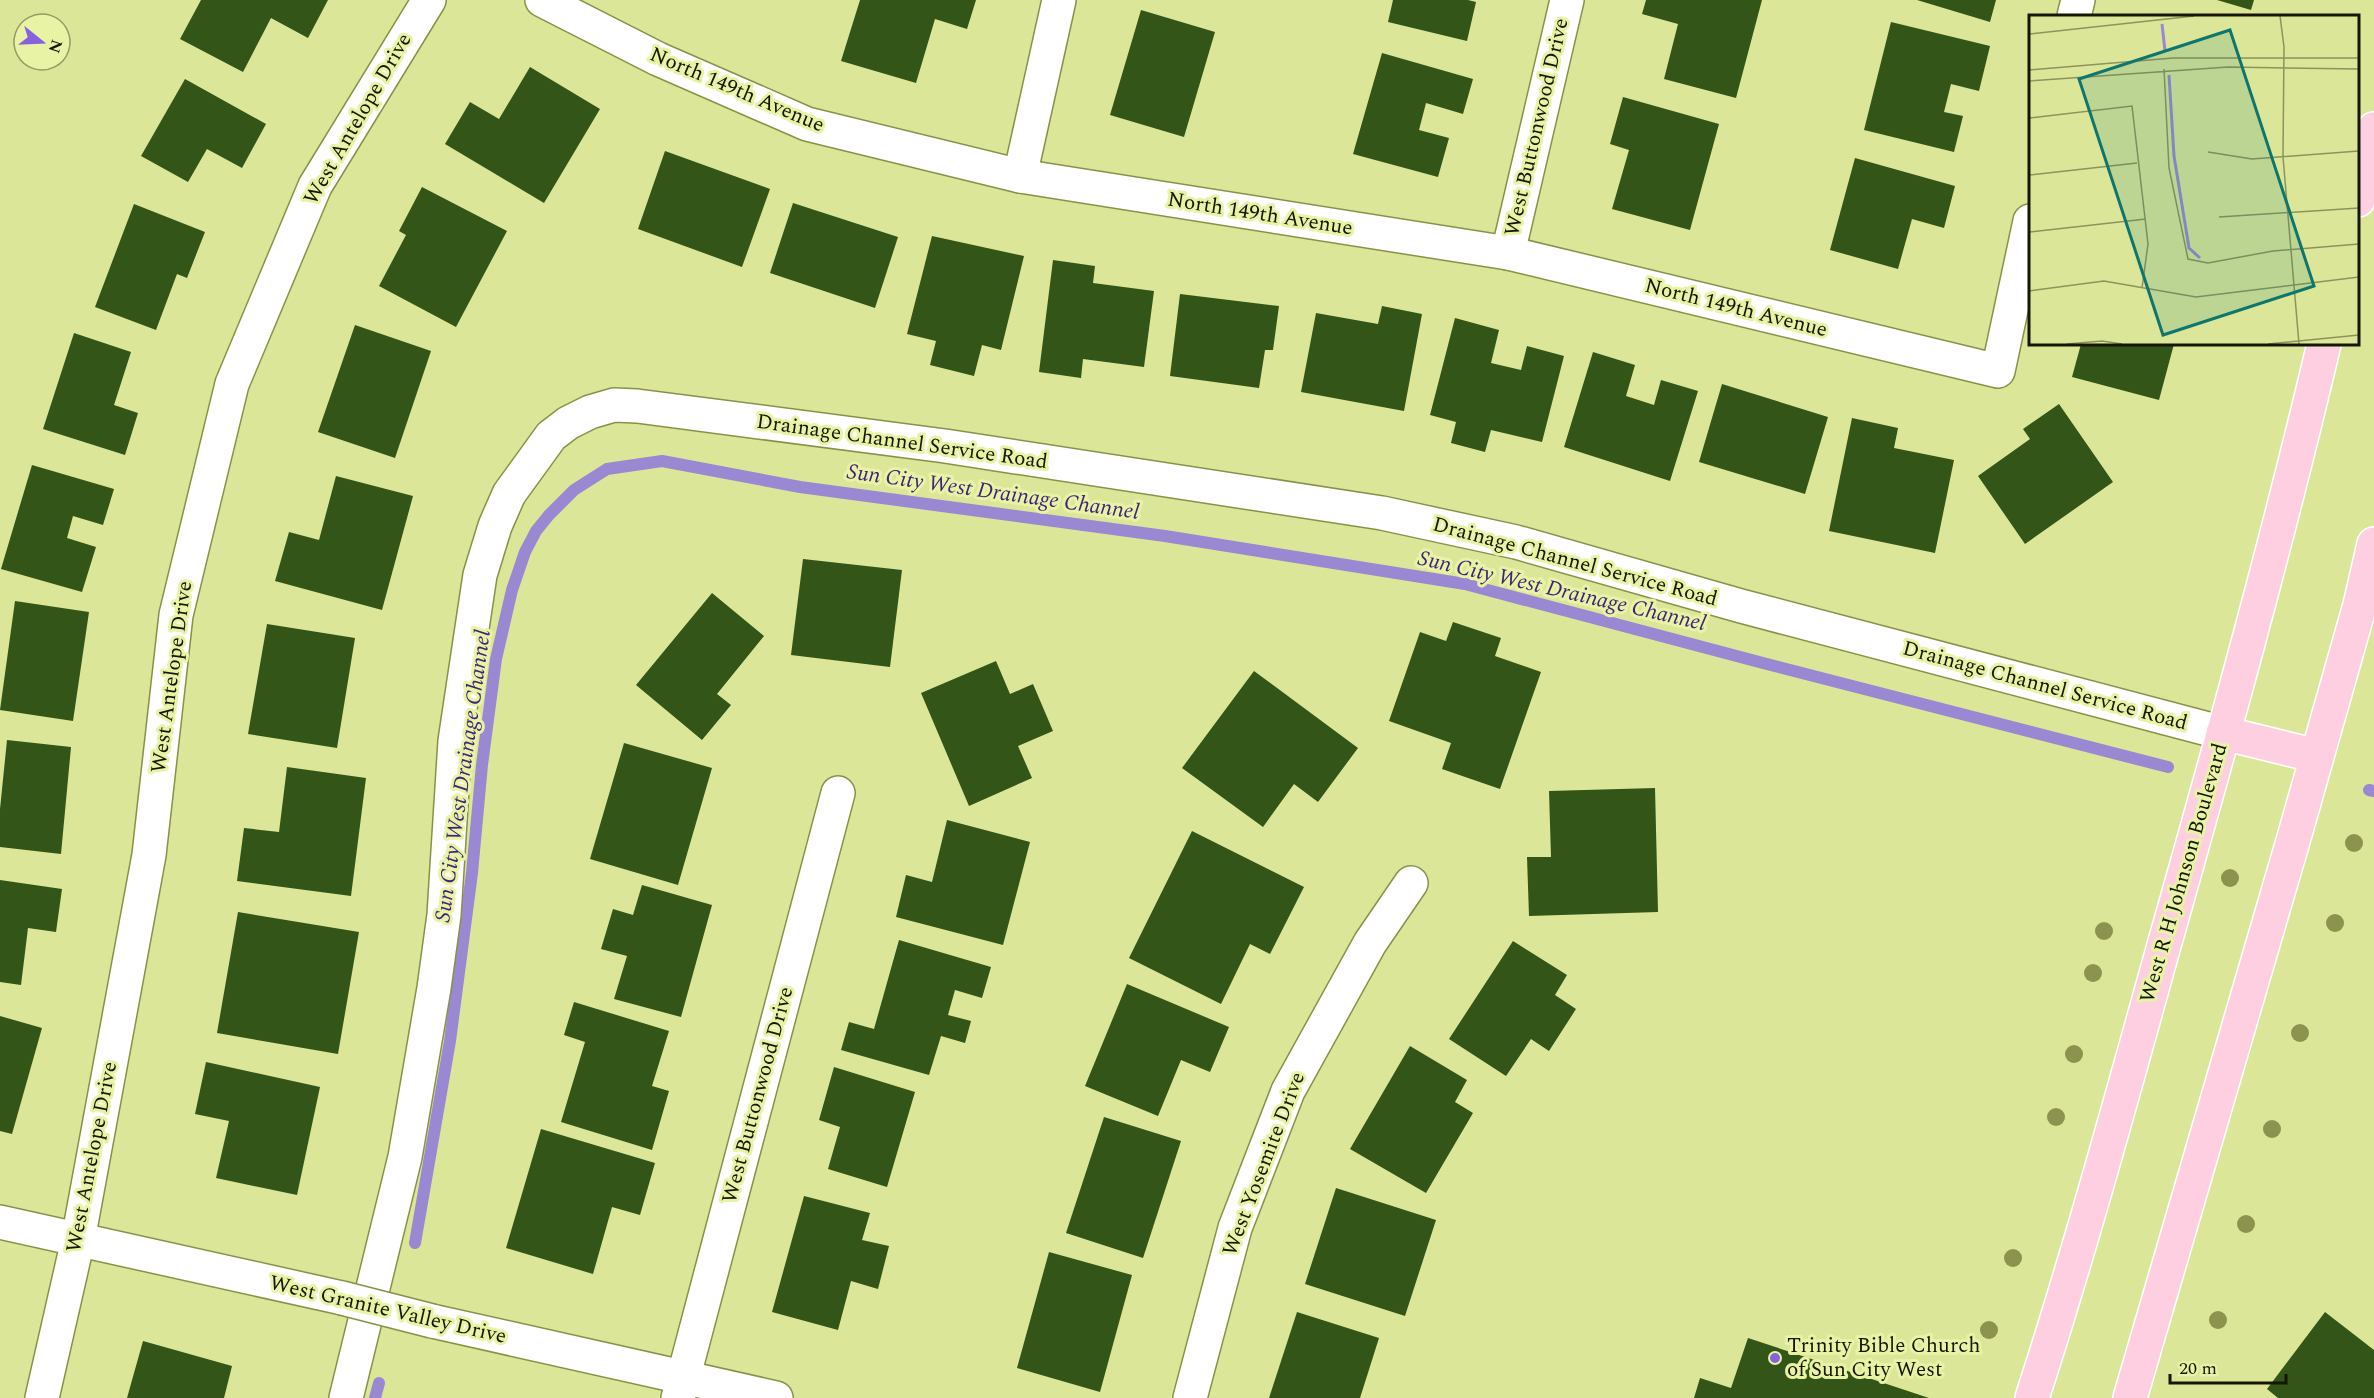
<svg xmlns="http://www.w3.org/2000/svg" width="2374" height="1398" viewBox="0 0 2374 1398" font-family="Spectral,serif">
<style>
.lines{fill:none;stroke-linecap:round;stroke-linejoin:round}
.stream{stroke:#9a89d2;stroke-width:12}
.building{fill:#335517}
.minor-casing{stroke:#899147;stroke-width:36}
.major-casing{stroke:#fff;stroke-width:36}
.minor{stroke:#fff;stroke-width:33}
.major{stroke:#fdcfe1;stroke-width:33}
.minor-bridge-casing{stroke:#899147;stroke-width:36;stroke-linecap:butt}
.minor-bridge{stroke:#fff;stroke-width:33}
.tree{fill:#8c934e}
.poi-dot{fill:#8762dd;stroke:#e9f3a6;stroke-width:2}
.labels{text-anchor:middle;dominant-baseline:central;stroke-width:6;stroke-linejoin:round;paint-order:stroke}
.street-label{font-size:21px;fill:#151700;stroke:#e9f3a6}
.poi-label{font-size:21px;fill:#151700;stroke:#e9f3a6;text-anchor:start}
.water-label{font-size:22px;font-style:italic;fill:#412479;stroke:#e9f3a6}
.inset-river{fill:none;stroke:#9a89d2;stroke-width:3}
.inset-road{fill:none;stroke:#8c935c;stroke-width:1.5}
.view{fill:#0f766e;fill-opacity:0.15;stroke:#0f766e;stroke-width:3}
.inset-edge{fill:none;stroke:#151700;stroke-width:3}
</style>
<rect width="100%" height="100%" fill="#dce699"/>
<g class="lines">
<!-- stream -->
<g class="stream">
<path d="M2369 790 2374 791"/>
<path d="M415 1243 450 1041 472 873 482 765 496 659 512 590 525 552 536 531 549 515 574 490 607 469 662 461 800 487 1165 536 1465 584 1763 663 2168 767"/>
<path d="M375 1398 379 1383"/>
</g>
</g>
<!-- building -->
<g class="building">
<path d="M201 0H328L308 38 271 18 243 72 180 39Z"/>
<path d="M860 0H976L967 29 935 19 916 83 841 61Z"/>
<path d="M1393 0H1468L1476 2 1467 41 1388 22Z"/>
<path d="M1646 0H1762L1736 98 1664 79 1678 24 1642 14Z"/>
<path d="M1917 0H1996L1990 22Z"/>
<path d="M2217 0H2254L2251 10Z"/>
<path d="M1141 10 1215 32 1184 137 1110 115Z"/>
<path d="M1891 22 1990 46 1979 91 1951 84 1944 112 1963 116 1954 152 1864 130Z"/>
<path d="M1382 53 1473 79 1463 114 1426 103 1419 130 1449 138 1438 177 1353 154Z"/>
<path d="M530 67 600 109 544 203 445 144 470 102 499 119Z"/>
<path d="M185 79 266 124 242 168 207 149 188 182 141 156Z"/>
<path d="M1623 97 1719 124 1690 230 1612 209 1629 150 1610 144Z"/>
<path d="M665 151 770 189 742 267 638 229Z"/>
<path d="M1855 158 1955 186 1944 228 1912 219 1898 269 1830 250Z"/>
<path d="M422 187 507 231 456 327 379 286 406 235 399 231Z"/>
<path d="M793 203 898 237 875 308 770 273Z"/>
<path d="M134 204 205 232 187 278 177 274 156 330 95 307Z"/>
<path d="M932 236 1024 256 1001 350 982 345 974 376 930 365 936 341 907 334Z"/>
<path d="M1053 260 1095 266 1093 283 1154 291 1144 367 1083 359 1081 378 1039 372Z"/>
<path d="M1180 294 1279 306 1273 350H1265L1259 388 1170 376Z"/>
<path d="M1382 306 1422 314 1404 411 1301 392 1316 313 1378 324Z"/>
<path d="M1455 318 1499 330 1491 363 1521 370 1527 346 1564 356 1542 442 1491 430 1485 452 1451 443 1456 422 1430 415Z"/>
<path d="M355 325 431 351 395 458 318 432Z"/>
<path d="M74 333 131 352 114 405 138 413 125 455 43 429Z"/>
<path d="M2081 344H2174L2159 400 2072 377Z"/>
<path d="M1593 352 1635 365 1626 396 1654 405 1661 380 1698 391 1670 481 1564 447Z"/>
<path d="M1722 384 1828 417 1805 494 1699 462Z"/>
<path d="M2059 404 2113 482 2025 544 1978 476 2030 439 2023 429Z"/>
<path d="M1852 418 1898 428 1894 448 1954 460 1935 553 1829 531Z"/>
<path d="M32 465 114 489 103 525 73 516 67 538 96 547 82 592 1 569Z"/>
<path d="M336 476 413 496 382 610 275 581 289 532 319 540Z"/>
<path d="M803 559 902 570 890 667 791 655Z"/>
<path d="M712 593 764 636 717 694 731 705 702 740 636 685Z"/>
<path d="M15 601 89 612 73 721 0 710Z"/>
<path d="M1453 622 1501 638 1495 656 1541 672 1500 789 1442 769 1451 743 1389 721 1420 632 1446 641Z"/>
<path d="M267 624 355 638 337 748 248 734Z"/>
<path d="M996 661 1010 694 1033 684 1053 731 1018 746 1032 778 969 806 921 693Z"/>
<path d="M1254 671 1358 748 1318 802 1294 784 1263 827 1182 768Z"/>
<path d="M7 740 71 747 61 854 0 847V809Z"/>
<path d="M624 743 712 768 678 885 590 859Z"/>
<path d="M287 767 366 778 351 896 237 881 244 828 279 832Z"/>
<path d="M1655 788 1658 912 1529 916 1527 857H1551L1549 791Z"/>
<path d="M947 820 1030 842 1003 945 896 917 906 875 932 882Z"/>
<path d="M1192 831 1304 887 1270 954 1250 944 1221 1004 1129 958Z"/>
<path d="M0 880 62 889 56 932 28 928 21 985 0 982Z"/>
<path d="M642 885 712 905 681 1017 614 999 627 956 601 949 613 909 633 915Z"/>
<path d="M238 912 359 932 338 1054 217 1033Z"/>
<path d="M899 940 991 967 982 998 955 990 948 1015 971 1021 965 1043 941 1036 929 1075 841 1050 849 1022 874 1029Z"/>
<path d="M1513 941 1567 975 1555 995 1576 1009 1549 1051 1531 1039 1506 1076 1449 1039Z"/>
<path d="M1127 984 1229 1027 1210 1072 1181 1060 1158 1116 1085 1086Z"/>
<path d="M574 1002 669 1031 652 1086 669 1091 652 1150 561 1122 585 1042 564 1035Z"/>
<path d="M0 1016 42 1028 12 1134 0 1131Z"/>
<path d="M1410 1046 1467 1080 1455 1102 1473 1113 1426 1193 1350 1149Z"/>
<path d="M206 1062 320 1087 297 1195 216 1178 229 1121 195 1114Z"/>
<path d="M834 1067 915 1092 887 1187 828 1169 840 1127 819 1120Z"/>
<path d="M1104 1117 1181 1141 1143 1258 1066 1233Z"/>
<path d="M541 1129 655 1163 640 1215 612 1207 593 1274 506 1248Z"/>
<path d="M1336 1188 1436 1220 1405 1316 1305 1284Z"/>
<path d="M804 1196 870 1213 862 1240 889 1246 878 1289 851 1281 838 1330 772 1312Z"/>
<path d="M1049 1252 1132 1275 1100 1392 1017 1368Z"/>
<path d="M1297 1312 1379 1338 1360 1398H1269Z"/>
<path d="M2325 1312 2374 1350V1398H2278L2267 1389Z"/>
<path d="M1748 1338 1929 1398H1694L1700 1378 1731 1388Z"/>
<path d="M143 1341 232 1366 224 1398H127Z"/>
</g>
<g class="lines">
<!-- minor casing -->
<g class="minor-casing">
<g id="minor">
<path d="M542 0 658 59 807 124 1020 176 1508 253 1998 371 2030 221"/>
<path d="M2074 16 2078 0"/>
<path d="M1020 176 1059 0"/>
<path d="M1508 253 1567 0"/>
<path d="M0 1222 342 1298"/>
<path d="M432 1321 776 1398"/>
<path d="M42 1398 78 1240 149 855 176 615 232 384 315 186 429 0"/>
<path d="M346 1398 405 1157 434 988 444 915 455 741 480 575 495 526 509 494 551 436 568 423 590 412 614 405 637 406 945 446 1382 513 1516 542 1741 606 2223 733"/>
<path d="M678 1398 838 793"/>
<path d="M1190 1398 1235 1228 1288 1091 1370 943 1411 883"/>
</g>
</g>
<!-- major casing -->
<g class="major-casing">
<g id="major">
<path d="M2358 200 2374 129"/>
<path d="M2223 733 2317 756"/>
<path d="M2032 1398C2080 1250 2121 1100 2163 949 2220 748 2276 547 2324 344"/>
<path d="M2130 1398 2293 841 2360 605 2374 544"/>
</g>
</g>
<!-- minor -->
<use href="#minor" class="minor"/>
<!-- major -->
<use href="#major" class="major"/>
<!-- minor-bridge casing -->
<g class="minor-bridge-casing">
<path id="minor-bridge" d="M342 1298 432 1321"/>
</g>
<!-- minor-bridge -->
<use href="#minor-bridge" class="minor-bridge"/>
</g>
<!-- trees -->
<g class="tree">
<circle cx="2354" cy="843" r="9"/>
<circle cx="2230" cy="878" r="9"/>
<circle cx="2335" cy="923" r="9"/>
<circle cx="2104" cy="931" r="9"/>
<circle cx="2093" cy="973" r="9"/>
<circle cx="2300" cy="1033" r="9"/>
<circle cx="2074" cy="1054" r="9"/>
<circle cx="2056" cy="1117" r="9"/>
<circle cx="2272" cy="1129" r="9"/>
<circle cx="2246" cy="1224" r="9"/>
<circle cx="2013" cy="1258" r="9"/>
<circle cx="2218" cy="1320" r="9"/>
<circle cx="1989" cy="1330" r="9"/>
</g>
<!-- markers -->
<circle class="poi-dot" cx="1775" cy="1358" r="6"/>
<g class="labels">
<!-- street labels -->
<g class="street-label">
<text transform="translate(737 90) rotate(23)">North 149th Avenue</text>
<text transform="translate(358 119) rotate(-60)">West Antelope Drive</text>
<text transform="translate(1537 127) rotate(-77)">West Buttonwood Drive</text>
<text transform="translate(1260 214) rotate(9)">North 149th Avenue</text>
<text transform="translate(1736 308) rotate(14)">North 149th Avenue</text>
<text transform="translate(902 442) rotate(8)">Drainage Channel Service Road</text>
<text transform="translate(1575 562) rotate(15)">Drainage Channel Service Road</text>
<text transform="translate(172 677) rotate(-82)">West Antelope Drive</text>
<text transform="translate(2045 686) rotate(15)">Drainage Channel Service Road</text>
<text transform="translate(2184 873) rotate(-74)">West R H Johnson Boulevard</text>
<text transform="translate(758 1095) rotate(-75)">West Buttonwood Drive</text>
<text transform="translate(92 1157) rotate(-79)">West Antelope Drive</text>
<text transform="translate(1264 1164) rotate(-69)">West Yosemite Drive</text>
<text transform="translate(388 1310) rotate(13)">West Granite Valley Drive</text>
</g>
<!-- poi labels -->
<g class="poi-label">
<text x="1787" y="1346">Trinity Bible Church<tspan x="1787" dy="24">of Sun City West</tspan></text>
</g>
<!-- water labels -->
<g class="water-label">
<text transform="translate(993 492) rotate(8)">Sun City West Drainage Channel</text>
<text transform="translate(1562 591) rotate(13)">Sun City West Drainage Channel</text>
<text transform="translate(463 776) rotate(-82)">Sun City West Drainage Channel</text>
</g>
</g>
<!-- overview -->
<g transform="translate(2029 15)">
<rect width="330" height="330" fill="#dce699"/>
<path class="inset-river" d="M133 9 136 36M140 60 145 141 160 233 171 243"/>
<path class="inset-road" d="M251 1 255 32 254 142 270 329M0 19 165 1M135 54 140 153 159 244 179 248 244 236 330 229M0 55 144 43H330M0 66 199 52 330 54M0 103 103 91 119 229 113 273M179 137 223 144 330 136M0 160 108 148M190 202 330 193M0 217 117 204M0 276 75 266 167 282 330 262M38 329 73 326 93 329M239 329 330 320"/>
<path class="view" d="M201 15 285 271 134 320 50 64Z"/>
<rect width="330" height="330" class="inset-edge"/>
</g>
<!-- north arrow -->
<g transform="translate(42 42) rotate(108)"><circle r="28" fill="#e9f3a6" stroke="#949b64" stroke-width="1.5"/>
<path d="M0-4.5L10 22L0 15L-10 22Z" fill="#8762dd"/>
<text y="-9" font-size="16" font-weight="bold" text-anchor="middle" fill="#151700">N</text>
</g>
<!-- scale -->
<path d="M2170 1374v9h116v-9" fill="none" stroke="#151700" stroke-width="3"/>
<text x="2179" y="1374" font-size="18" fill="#151700" stroke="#e9f3a6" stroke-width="4.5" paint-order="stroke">20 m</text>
</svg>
